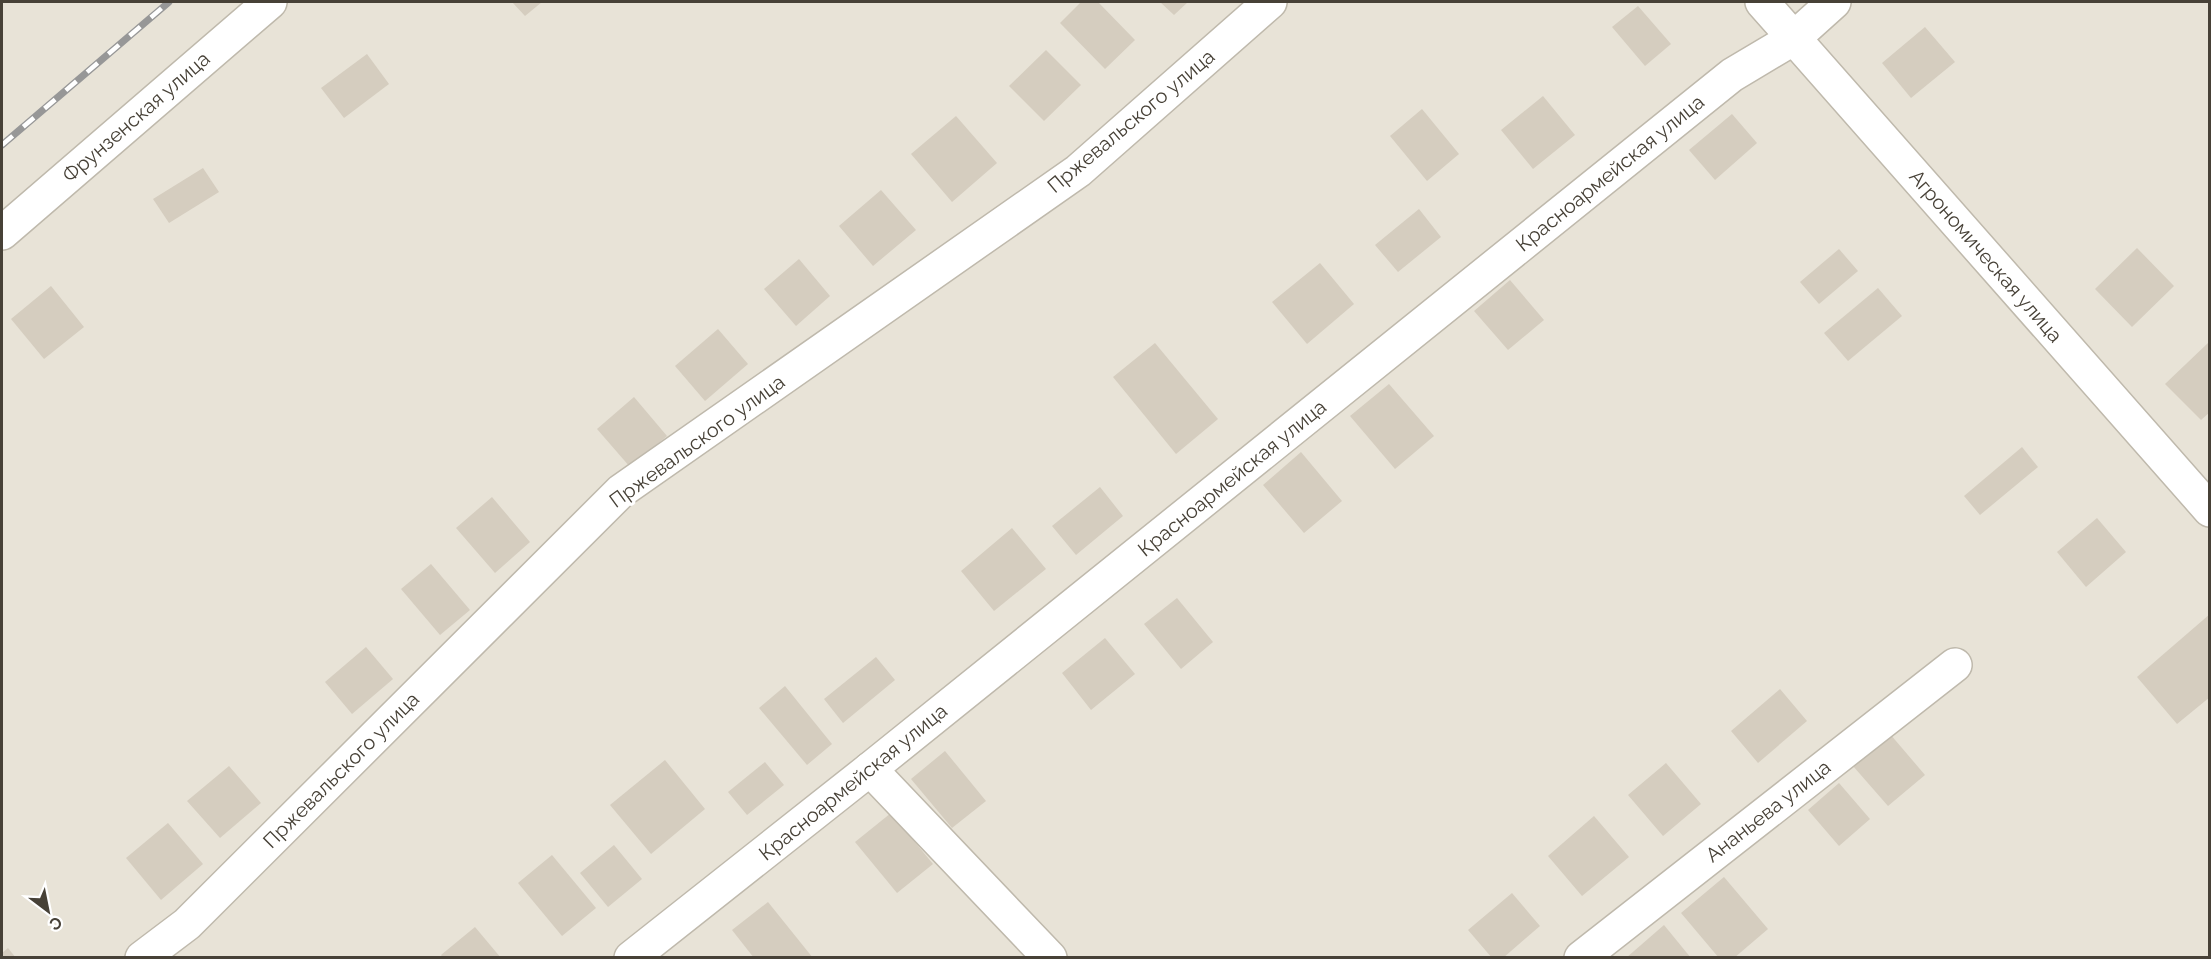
<svg xmlns="http://www.w3.org/2000/svg" width="2211" height="959" viewBox="0 0 2211 959" font-family="Raleway,sans-serif">
<style>
.residential{fill:#e8e3d7}
.building{fill:#d5cdbf}
.lines{fill:none;stroke-linecap:round;stroke-linejoin:round}
.minor-casing{stroke:#bfb9ac;stroke-width:36}
.minor{stroke:#fff;stroke-width:33}
.rail-casing{stroke:#979797;stroke-width:7}
.rail{stroke:#fff;stroke-width:4.5;stroke-dasharray:14;stroke-linecap:butt}
.labels{text-anchor:middle;dominant-baseline:central;stroke-width:6;stroke-linejoin:round;paint-order:stroke}
.street-label{font-size:20px;fill:#474137;stroke:#fff}
</style>
<rect width="100%" height="100%" fill="#f4f1e9"/>
<!-- residential -->
<rect class="residential" x="2" y="2" width="2207" height="955"/>
<!-- building -->
<g class="building">
<path d="M512 2H542L525 16Z"/>
<path d="M1081 2H1098L1135 40 1105 69 1060 23Z"/>
<path d="M1160 2H1188L1174 15Z"/>
<path d="M1638 6 1671 44 1645 66 1612 27Z"/>
<path d="M1925 27 1955 62 1911 98 1882 63Z"/>
<path d="M1046 50 1081 85 1044 121 1009 86Z"/>
<path d="M367 54 389 84 344 118 321 88Z"/>
<path d="M1543 96 1575 135 1533 169 1501 130Z"/>
<path d="M1422 109 1459 154 1427 181 1390 136Z"/>
<path d="M1732 114 1757 143 1715 180 1689 150Z"/>
<path d="M956 116 997 163 952 202 911 154Z"/>
<path d="M203 168 219 192 169 223 153 199Z"/>
<path d="M881 190 916 230 873 266 839 226Z"/>
<path d="M1419 209 1441 237 1398 272 1375 245Z"/>
<path d="M2137 248 2174 286 2132 327 2095 289Z"/>
<path d="M1839 249 1858 271 1819 304 1800 282Z"/>
<path d="M799 259 830 296 796 326 764 289Z"/>
<path d="M1320 263 1354 304 1307 344 1272 302Z"/>
<path d="M1510 280 1544 320 1508 350 1474 311Z"/>
<path d="M51 286 84 327 44 359 11 319Z"/>
<path d="M1878 288 1902 316 1848 361 1824 333Z"/>
<path d="M718 329 748 364 705 401 675 366Z"/>
<path d="M1155 343 1218 419 1176 454 1113 377Z"/>
<path d="M2208 343 2210 412 2201 420 2165 384Z"/>
<path d="M1389 384 1434 436 1395 469 1350 416Z"/>
<path d="M634 397 667 436 630 467 597 429Z"/>
<path d="M2022 447 2038 467 1980 515 1964 496Z"/>
<path d="M1301 452 1342 501 1304 533 1263 485Z"/>
<path d="M1100 487 1123 516 1076 555 1052 526Z"/>
<path d="M492 497 530 542 495 573 456 528Z"/>
<path d="M2097 518 2126 552 2086 587 2057 552Z"/>
<path d="M1012 528 1046 569 994 611 961 571Z"/>
<path d="M431 564 470 610 440 635 401 589Z"/>
<path d="M1177 598 1213 642 1181 669 1144 624Z"/>
<path d="M2210 614V697L2177 724 2137 677Z"/>
<path d="M1105 638 1135 674 1091 710 1062 673Z"/>
<path d="M366 647 393 679 352 714 325 682Z"/>
<path d="M876 657 895 680 843 723 824 699Z"/>
<path d="M785 686 832 744 807 765 759 708Z"/>
<path d="M1780 689 1807 721 1758 763 1731 731Z"/>
<path d="M1890 734 1925 775 1888 806 1853 766Z"/>
<path d="M945 751 986 801 952 828 911 779Z"/>
<path d="M665 760 705 809 651 854 610 805Z"/>
<path d="M765 762 784 785 747 815 728 792Z"/>
<path d="M1666 763 1701 804 1663 836 1628 795Z"/>
<path d="M229 766 261 803 220 838 187 801Z"/>
<path d="M1839 783 1870 819 1839 846 1808 810Z"/>
<path d="M891 813 933 864 897 893 855 842Z"/>
<path d="M1594 816 1629 857 1582 896 1548 856Z"/>
<path d="M168 823 203 864 161 900 126 858Z"/>
<path d="M614 845 642 879 608 907 580 873Z"/>
<path d="M552 855 596 908 562 936 518 883Z"/>
<path d="M1724 877 1768 929 1734 958H1719L1681 913Z"/>
<path d="M1512 893 1540 926 1503 958H1492L1468 930Z"/>
<path d="M768 902 813 958H754L732 930Z"/>
<path d="M1664 925 1691 958H1626Z"/>
<path d="M475 927 501 958H443L441 955Z"/>
<path d="M8 948 16 958H2V953Z"/>
</g>
<g class="lines">
<!-- minor casing -->
<g class="minor-casing">
<g id="minor">
<path d="M1762 2 2210 510"/>
<path d="M2 233 270 2"/>
<path d="M870 769 1050 958"/>
<path d="M142 958 187 924 621 491 1078 171 1270 2"/>
<path d="M631 958 870 769 1732 75 1794 38 1834 2"/>
<path d="M1581 958 1955 665"/>
</g>
</g>
<!-- minor -->
<use href="#minor" class="minor"/>
<!-- rail casing -->
<g class="rail-casing">
<path id="rail" d="M2 145 169 2"/>
</g>
<!-- rail -->
<use href="#rail" class="rail"/>
</g>
<g class="labels">
<!-- street labels -->
<g class="street-label">
<text transform="translate(136 117) rotate(-41)">Фрунзенская улица</text>
<text transform="translate(1131 121) rotate(-40)">Пржевальского улица</text>
<text transform="translate(1610 173) rotate(-39)">Красноармейская улица</text>
<text transform="translate(1986 256) rotate(49)">Агрономическая улица</text>
<text transform="translate(697 441) rotate(-36)">Пржевальского улица</text>
<text transform="translate(1232 478) rotate(-39)">Красноармейская улица</text>
<text transform="translate(341 770) rotate(-45)">Пржевальского улица</text>
<text transform="translate(853 782) rotate(-39)">Красноармейская улица</text>
<text transform="translate(1768 811) rotate(-38)">Ананьева улица</text>
</g>
</g>
<!-- border -->
<rect width="2211" height="959" fill="none" stroke="#474137" stroke-width="6"/>
<!-- north arrow -->
<g transform="translate(48 911) rotate(148)" stroke="#ffffff" stroke-width="4.5" paint-order="stroke">
<path d="M0-4.5L10 22L0 15L-10 22Z" fill="#474137"/>
<text y="-9" font-size="16" font-weight="bold" text-anchor="middle" fill="#474137">С</text>
</g>
</svg>
